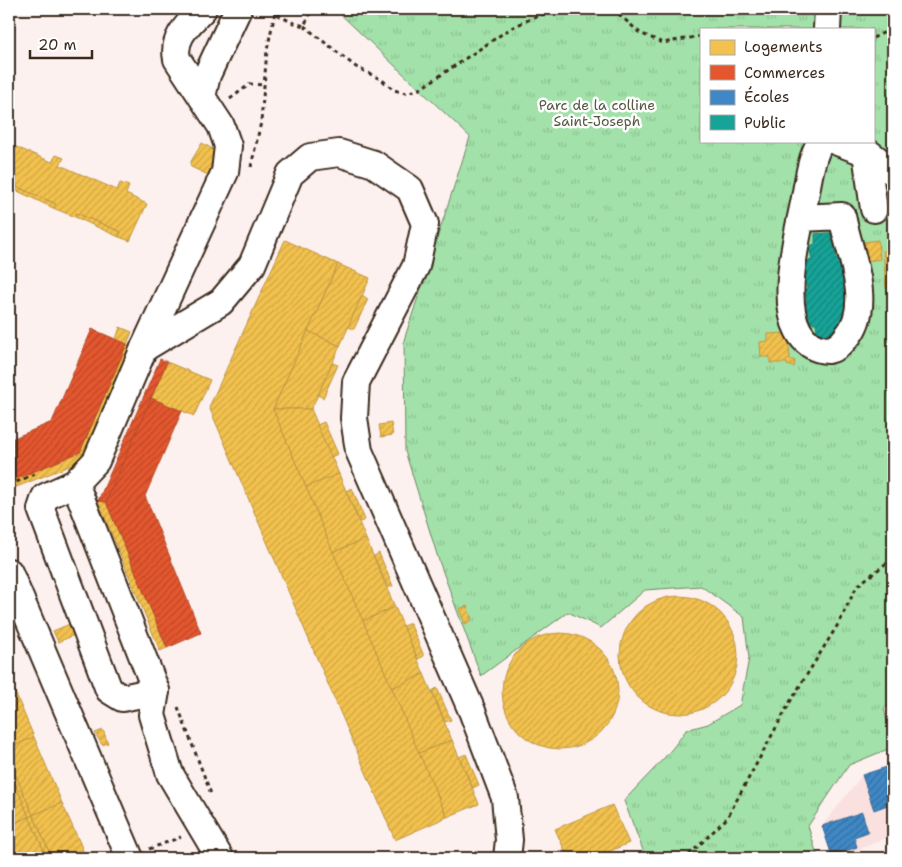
<svg xmlns="http://www.w3.org/2000/svg" width="902" height="867" viewBox="0 0 902 867" font-family="'Shantell Sans',sans-serif">
<style>
.built{fill:#fae0de}
.grass{fill:url(#grass-tufts);stroke:#6e8664;fill-rule:evenodd}
.homes{fill:url(#homes-hatch);stroke:#bb9440}
.shops{fill:url(#shops-hatch);stroke:#b14a29}
.schools{fill:url(#schools-hatch);stroke:#3e6c93}
.public{fill:url(#public-hatch);stroke:#227f73}
.lines{fill:none;stroke-linecap:round;stroke-linejoin:round}
.minor-casing{stroke:#3b2a1e;stroke-width:30}
.path{stroke:#3b2a1e;stroke-width:3;stroke-dasharray:4 4;stroke-linecap:butt}
.minor{stroke:#fff;stroke-width:26}
.labels{text-anchor:middle;dominant-baseline:central;stroke-width:5;stroke-linejoin:round;paint-order:stroke}
.park-label{font-size:14px;fill:#555841;stroke:#fff}
</style>
<defs>
<pattern id="grass-tufts" width="24" height="20" patternUnits="userSpaceOnUse" patternTransform="scale(1.25)"><rect width="24" height="20" fill="#a2e1a9"/><path d="M3 7l-1-3M5 7V3M7 7l1-3M15 17l-1-3M17 17v-4M19 17l1-3" fill="none" stroke="#8cc191"/></pattern>
<pattern id="homes-hatch" width="6" height="6" patternUnits="userSpaceOnUse" patternTransform="scale(1.25)"><rect width="6" height="6" fill="#f2c14e"/><path d="M-1 1l2-2M0 6l6-6M5 7l2-2" fill="none" stroke="#d0a644"/></pattern>
<pattern id="shops-hatch" width="6" height="6" patternUnits="userSpaceOnUse" patternTransform="scale(1.25)"><rect width="6" height="6" fill="#e4572e"/><path d="M-1 1l2-2M0 6l6-6M5 7l2-2" fill="none" stroke="#ba4827"/></pattern>
<pattern id="schools-hatch" width="6" height="6" patternUnits="userSpaceOnUse" patternTransform="scale(1.25)"><rect width="6" height="6" fill="#3f88c5"/><path d="M-1 1l2-2M0 6l6-6M5 7l2-2" fill="none" stroke="#366f9f"/></pattern>
<pattern id="public-hatch" width="6" height="6" patternUnits="userSpaceOnUse" patternTransform="scale(1.25)"><rect width="6" height="6" fill="#17a398"/><path d="M-1 1l2-2M0 6l6-6M5 7l2-2" fill="none" stroke="#16857b"/></pattern>
</defs>
<rect width="100%" height="100%" fill="#fdf1f0"/>
<filter id="ink" filterUnits="userSpaceOnUse"><feTurbulence type="fractalNoise" baseFrequency=".02" numOctaves="2"/><feDisplacementMap in="SourceGraphic" scale="10" xChannelSelector="R" yChannelSelector="G"/><feConvolveMatrix kernelMatrix="1 2 1 2 8 2 1 2 1" color-interpolation-filters="sRGB"/></filter>
<g filter="url(#ink)">
<!-- built -->
<path class="built" d="M893 764V835L839 858H832L822 826 863 774Z"/>
<!-- grass -->
<path class="grass" d="M335 9H893V704L884 708 893 747 849 765 808 826 818 858H646L624 801C645 777 669 756 686 730L708 724 740 705 749 658 744 617 701 586 645 590 601 628 568 612 481 676 439 561 405 451 404 340 470 137ZM701 29H873V141H701Z"/>
<!-- homes -->
<g class="homes">
<path d="M202 143 218 152 208 175 191 167 190 163Z"/>
<path d="M9 144 52 162 56 155 64 158 60 165 117 190 120 183 129 186 126 194 147 204 130 241 119 237 121 232 76 213 75 217 53 208 56 204 10 184 9 186Z"/>
<path d="M10 184 56 204 53 208 9 187Z"/>
<path d="M76 213 121 232 119 237 75 217Z"/>
<path d="M285 240 338 264 273 409 447 817 395 840 209 407Z"/>
<path d="M878 240 880 259 866 261 864 242Z"/>
<path d="M893 250V288H886L883 251Z"/>
<path d="M338 264 370 278 340 346 308 331Z"/>
<path d="M362 295 368 299 354 329 348 327Z"/>
<path d="M120 327 132 332 127 344 116 339Z"/>
<path d="M308 331 340 346 318 395 311 409H273Z"/>
<path d="M788 333 790 359 795 361 794 367 787 365V363H770V357H761L760 342 768 341V334Z"/>
<path d="M127 344 134 347 87 459 80 452Z"/>
<path d="M167 362 210 380 194 416 151 398Z"/>
<path d="M332 363 338 365 323 398 318 395Z"/>
<path d="M273 409H311L339 474 306 487Z"/>
<path d="M324 422 338 454 331 457 317 425Z"/>
<path d="M391 423 393 435 381 437 379 425Z"/>
<path d="M80 452 87 459 9 490V482Z"/>
<path d="M339 474 366 539 333 552 306 487Z"/>
<path d="M352 488 365 520 360 522 346 491Z"/>
<path d="M98 501 106 502 167 648 160 651Z"/>
<path d="M366 539 395 607 363 621 333 552Z"/>
<path d="M379 553 393 586 388 588 374 556Z"/>
<circle cx="679" cy="655" r="59"/>
<path d="M467 606 472 620 465 624 459 609Z"/>
<path d="M395 607 424 674 392 688 363 621Z"/>
<path d="M72 623 77 634 58 642 53 631Z"/>
<path d="M410 623 424 656 418 659 403 626Z"/>
<circle cx="560" cy="691" r="58"/>
<path d="M424 674 452 740 419 753 392 688Z"/>
<path d="M9 678 34 737 9 748Z"/>
<path d="M437 688 451 720 445 722 432 691Z"/>
<path d="M103 730 108 743 102 745 95 733Z"/>
<path d="M34 737 62 803 33 815 9 760V748Z"/>
<path d="M452 740 479 804 447 817 419 753Z"/>
<path d="M466 754 479 785 473 788 459 757Z"/>
<path d="M9 760 33 815 29 817 9 769Z"/>
<path d="M9 769 29 817 9 825Z"/>
<path d="M62 803 80 843 86 858H52L33 815Z"/>
<path d="M612 805 629 843 594 858H568L555 829Z"/>
<path d="M33 815 52 858H47L29 817Z"/>
<path d="M29 817 47 858H9V825Z"/>
</g>
<!-- shops -->
<g class="shops">
<path d="M92 329 127 344 80 452 9 482V440L52 422Z"/>
<path d="M160 359 167 362 106 502 98 501Z"/>
<path d="M151 398 182 411 145 496 201 633 167 648 106 502Z"/>
</g>
<!-- schools -->
<g class="schools">
<path d="M893 765V803L874 810 862 775Z"/>
<path d="M862 812 868 832 854 837 857 847 832 856 822 826Z"/>
</g>
<!-- public -->
<path class="public" d="M828 233H831L833 238 832 243H835L837 248 835 250 836 258H842L852 320 840 321 841 328 825 340 815 331 817 330 816 323H806L804 303H807L805 290 807 288 804 275H806L804 262 812 260 809 246 815 244V234Z"/>
<g class="lines">
<!-- minor casing -->
<g class="minor-casing">
<g id="minor">
<path d="M827 29 828 9"/>
<path d="M202 97 207 75 238 9"/>
<path d="M835 141 870 154 893 172"/>
<path d="M866 153 874 209"/>
<path d="M801 218 842 216 844 225C852 260 873 308 846 338 842 343 836 349 828 350 815 350 804 342 798 330 781 298 797 237 804 203 808 183 810 159 821 141"/>
<path d="M144 348 221 302 252 265 290 174 310 157 339 153 374 164 410 189 425 224 416 266 356 382 354 418 359 451 472 711 505 798 509 840 507 858"/>
<path d="M75 483 156 691 152 715 170 774 220 858"/>
<path d="M9 572 130 858"/>
<path d="M156 691 122 698 109 690 41 509 45 497 75 483 96 461 144 348 225 172 228 146 221 126 177 59C172 37 189 24 203 9"/>
</g>
</g>
<!-- path -->
<g class="path">
<path d="M278 9 275 13 291 22 304 26 312 9"/>
<path d="M613 9 640 33 663 43 701 36"/>
<path d="M540 14 545 9"/>
<path d="M304 26 356 67 382 80 394 90 406 93 420 89 511 28 539 15 574 9"/>
<path d="M873 38 887 31 893 34"/>
<path d="M230 99 250 84 263 85"/>
<path d="M251 167 261 122 267 50 275 13"/>
<path d="M9 485 35 474"/>
<path d="M178 707 211 794"/>
<path d="M149 849 181 837"/>
<path d="M682 858 688 856 727 818 790 702 837 626 857 586 893 558"/>
</g>
<!-- minor -->
<use href="#minor" class="minor"/>
</g>
</g>
<g class="labels">
<!-- park labels -->
<g class="park-label">
<text x="597" y="105">Parc de la colline<tspan x="597" dy="16">Saint-Joseph</tspan></text>
</g>
</g>
<!-- margin -->
<rect width="902" height="867" fill="none" stroke="#fff" stroke-width="30"/>
<rect x="15" y="15" width="872" height="837" fill="none" stroke="#3b2a1e" stroke-width="2" filter="url(#ink)"/>
<!-- legend -->
<rect x="700" y="28" width="175" height="115" fill="#ffffff" stroke="#b1aaa5"/>
<rect x="710" y="40" width="25" height="15" fill="#f2c14e" stroke="#b1aaa5"/>
<text x="744" y="52" font-size="15" fill="#3b2a1e">Logements</text>
<rect x="710" y="65" width="25" height="15" fill="#e4572e" stroke="#b1aaa5"/>
<text x="744" y="78" font-size="15" fill="#3b2a1e">Commerces</text>
<rect x="710" y="90" width="25" height="15" fill="#3f88c5" stroke="#b1aaa5"/>
<text x="744" y="102" font-size="15" fill="#3b2a1e">Écoles</text>
<rect x="710" y="115" width="25" height="15" fill="#17a398" stroke="#b1aaa5"/>
<text x="744" y="128" font-size="15" fill="#3b2a1e">Public</text>
<!-- scale -->
<path d="M30 50v8h62v-8" fill="none" stroke="#3b2a1e" stroke-width="2.5"/>
<text x="38" y="50" font-size="15" fill="#3b2a1e" stroke="#ffffff" stroke-width="4" paint-order="stroke">20 m</text>
</svg>
